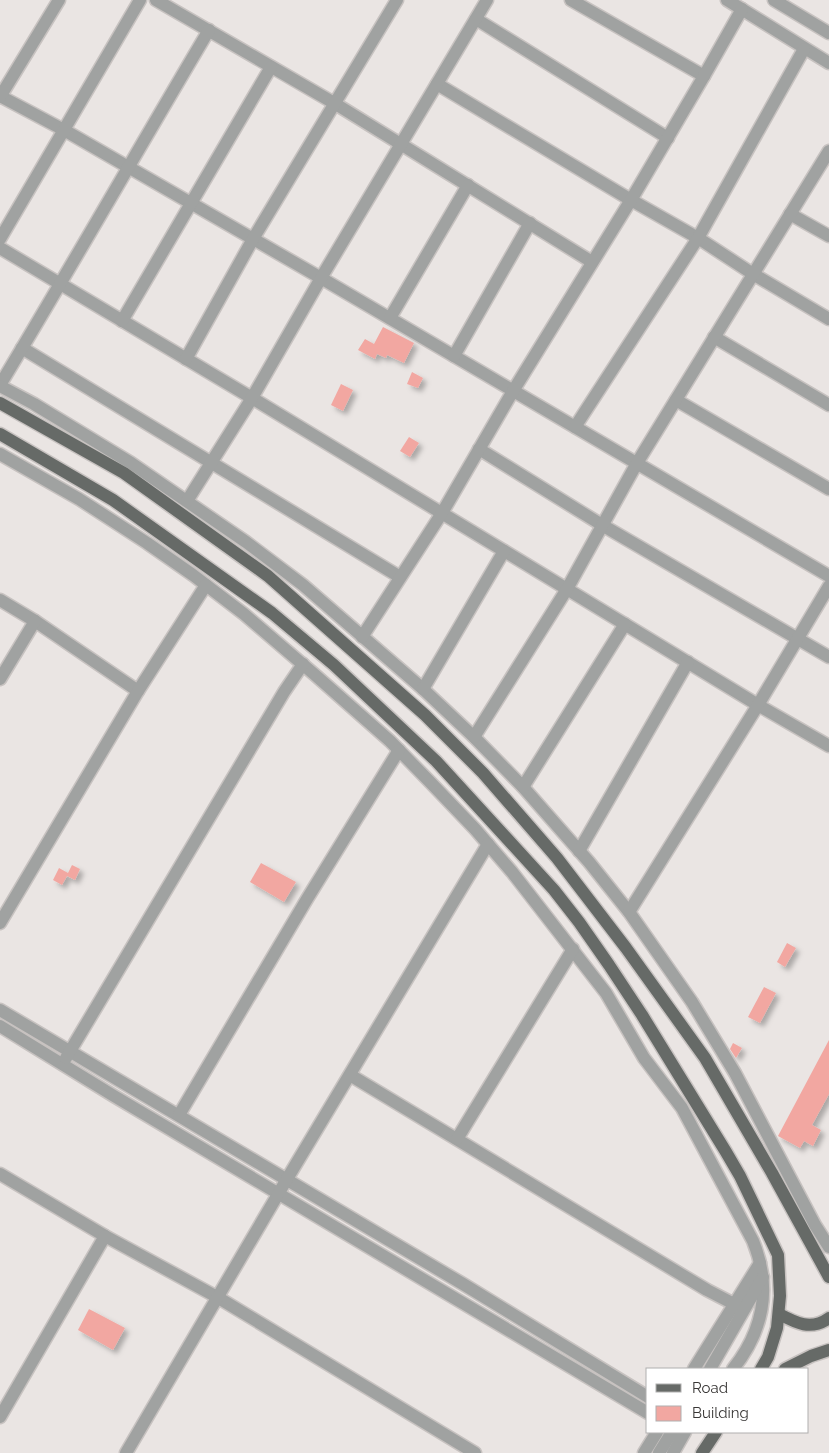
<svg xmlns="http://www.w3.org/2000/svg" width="829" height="1453" viewBox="0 0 829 1453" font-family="Raleway,sans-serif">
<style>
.building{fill:#f2a7a1;filter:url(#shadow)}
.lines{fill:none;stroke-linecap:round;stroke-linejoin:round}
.minor-casing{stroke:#c7c2c0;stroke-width:15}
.major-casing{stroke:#c7c2c0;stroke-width:15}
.minor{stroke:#a0a2a1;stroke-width:12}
.major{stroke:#666a67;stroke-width:12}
</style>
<defs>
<filter id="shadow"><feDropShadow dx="4" dy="4" stdDeviation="2.5" flood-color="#0004"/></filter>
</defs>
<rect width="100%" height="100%" fill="#eae5e3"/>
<!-- building -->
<g class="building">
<path d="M383 327 414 343 404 363 387 355 386 358 377 354 375 359 358 350 365 339 374 344Z"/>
<path d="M412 372 423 378 418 388 407 384Z"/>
<path d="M341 384 353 390 343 411 331 405Z"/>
<path d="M409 437 419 443 410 457 400 451Z"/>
<path d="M261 863 296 882 284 902 250 882Z"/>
<path d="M72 865 80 869 75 880 67 876 62 885 53 880 59 868 68 873Z"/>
<path d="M787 943 796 948 785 967 777 962Z"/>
<path d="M764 987 776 993 760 1023 748 1017Z"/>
<path d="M829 1040V1094L812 1125 821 1130 813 1146 804 1141 800 1148 778 1136Z"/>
<path d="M733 1043 742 1048 736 1058 730 1049Z"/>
<path d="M89 1309 125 1328 113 1350 78 1330Z"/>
</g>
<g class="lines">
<!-- minor casing -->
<g class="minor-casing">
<g id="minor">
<path d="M156 0 334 103 592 262"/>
<path d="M571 0 704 76"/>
<path d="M727 0 829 63"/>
<path d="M774 0 829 33"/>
<path d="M476 19 668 138"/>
<path d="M437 84 631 200 698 238 753 274 829 319"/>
<path d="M0 96 64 130 321 278 829 576"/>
<path d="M0 97 59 0"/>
<path d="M790 214 829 236"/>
<path d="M0 239 140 0"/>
<path d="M0 248 252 398 758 705 829 746"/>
<path d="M390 318 468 185"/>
<path d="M122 321 271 67"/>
<path d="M714 337 829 405"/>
<path d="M22 348 400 577"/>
<path d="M454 356 530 223"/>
<path d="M186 359 253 239 397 0"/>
<path d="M0 385C71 267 139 148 209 30"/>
<path d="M0 386 34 404 131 463 246 542 303 585 423 689 474 737 523 787 589 862 629 912 692 1002 735 1073 815 1225 829 1247"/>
<path d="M676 400 829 489"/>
<path d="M575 427 698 238 804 49"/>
<path d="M479 449 602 525 829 657"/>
<path d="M0 454 79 499 147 543 193 575 244 614 314 674 390 741 431 783 475 829 512 872 606 993 644 1058 682 1108 753 1241C772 1288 764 1330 733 1369"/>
<path d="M187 501 252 398 321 278 487 0"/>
<path d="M0 600 35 621 138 691"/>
<path d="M362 637 442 513 513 391 634 195 704 76 742 9"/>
<path d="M0 679 35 621"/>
<path d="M423 689 504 551"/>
<path d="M474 737 567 589 637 463 829 151"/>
<path d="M523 787 625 624"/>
<path d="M579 851 688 662"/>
<path d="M629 912 758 705 829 586"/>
<path d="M0 923 138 691 206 585"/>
<path d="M0 1010 463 1284 648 1397"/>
<path d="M0 1026 114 1096 648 1413"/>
<path d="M66 1058 284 692 303 664"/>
<path d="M350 1075 707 1290 734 1304"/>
<path d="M179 1115 307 899 399 750"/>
<path d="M457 1139 573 949"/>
<path d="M0 1174 105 1236 217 1297 475 1453"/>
<path d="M694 1369 760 1263"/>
<path d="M710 1369 763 1277"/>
<path d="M0 1417 105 1236"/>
<path d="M126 1453 287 1179 488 844"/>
<path d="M644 1453 657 1432"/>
<path d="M659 1453 672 1432"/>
<path d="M673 1453 685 1432"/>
</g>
</g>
<!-- major casing -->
<g class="major-casing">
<g id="major">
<path d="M0 403 124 473 268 576 425 715 483 773 557 858 626 948 705 1058 772 1173 829 1277"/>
<path d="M0 434 113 500 272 613 334 665 436 761 554 890 579 922 609 965 642 1015 726 1152 740 1176 778 1255 780 1296 777 1328 768 1357 761 1369"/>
<path d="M779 1314C796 1323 811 1331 829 1318"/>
<path d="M785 1369 811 1356 829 1350"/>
<path d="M702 1453 716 1432"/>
</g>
</g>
<!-- minor -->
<use href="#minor" class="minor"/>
<!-- major -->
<use href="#major" class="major"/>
</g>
<!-- legend -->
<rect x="646" y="1368" width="162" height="65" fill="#ffffff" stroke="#b0afaf"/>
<rect x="656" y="1384" width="25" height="8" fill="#666a67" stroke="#b0afaf"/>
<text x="692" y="1393" font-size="15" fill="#393736">Road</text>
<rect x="656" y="1406" width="25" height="15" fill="#f2a7a1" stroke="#b0afaf"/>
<text x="692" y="1418" font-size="15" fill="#393736">Building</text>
</svg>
